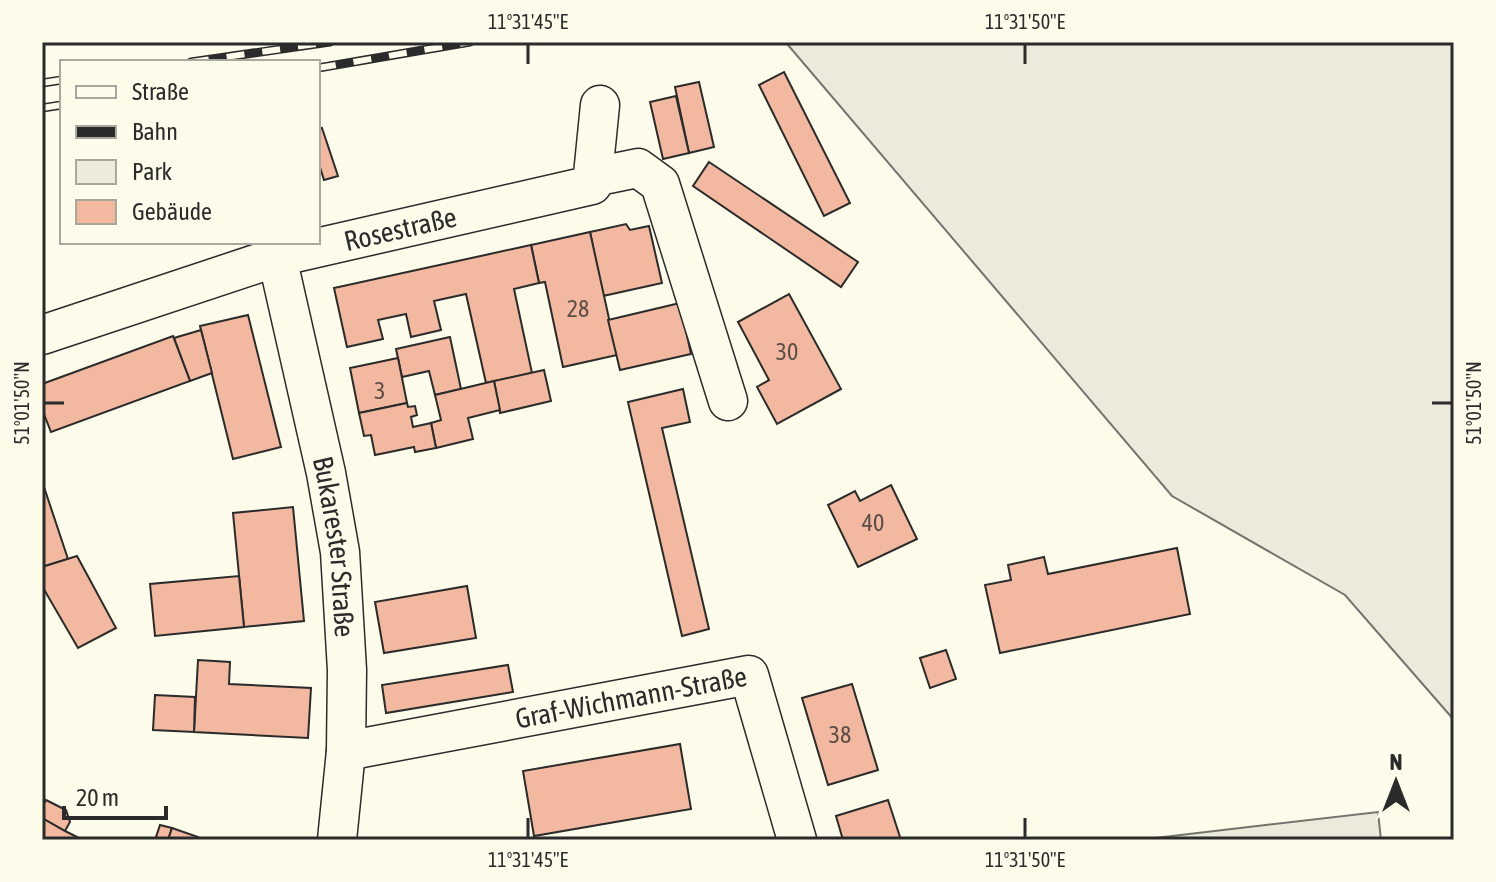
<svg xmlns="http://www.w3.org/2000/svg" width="1496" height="882" viewBox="0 0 1496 882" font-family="'Asap Condensed',sans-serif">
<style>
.green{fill:#ecebdb;stroke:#74746e;stroke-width:2}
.building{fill:#f2b8a0;stroke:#2b2b2b;stroke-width:2}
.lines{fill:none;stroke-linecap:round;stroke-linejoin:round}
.minor-casing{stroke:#2b2b2b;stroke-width:41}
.minor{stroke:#fdfbea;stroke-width:38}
.rail-casing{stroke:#2b2b2b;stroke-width:9}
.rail{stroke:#fdfbea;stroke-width:6;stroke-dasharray:18;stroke-linecap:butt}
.ticks{fill:none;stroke:#2b2b2b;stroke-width:3}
.labels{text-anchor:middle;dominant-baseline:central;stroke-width:6;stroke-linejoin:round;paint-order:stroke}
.number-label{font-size:24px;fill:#5d4e48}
.street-label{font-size:28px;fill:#2b2b2b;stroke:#fdfbea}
.neatline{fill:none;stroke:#2b2b2b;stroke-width:3}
.ticks-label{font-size:20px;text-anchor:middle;fill:#2b2b2b}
</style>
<rect width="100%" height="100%" fill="#fdfbea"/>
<!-- green -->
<g class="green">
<path d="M798 42H1454V720L1345 595 1172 496 788 45Z"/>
<path d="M1378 812 1381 840H1138Z"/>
</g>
<!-- building -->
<g class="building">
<path d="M784 72 850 203 824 216 759 85Z"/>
<path d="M699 82 714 147 689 153 675 87Z"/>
<path d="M676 96 689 153 663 159 650 102Z"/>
<path d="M322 128 338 176 324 180 318 161V129Z"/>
<path d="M709 162 858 262 841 287 693 186Z"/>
<path d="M626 224 630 230 649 226 662 283 603 296 590 232Z"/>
<path d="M590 232 617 355 563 367 545 282 539 283 531 245Z"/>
<path d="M531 245 539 283 514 289 532 373 486 383 466 294 434 301 441 330 411 337 406 314 378 320 383 339 347 347 334 288Z"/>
<path d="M789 294 841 389 777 424 757 387 769 380 738 322Z"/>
<path d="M680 303 691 354 620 370 608 320Z"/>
<path d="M248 315 281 447 233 459 200 326Z"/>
<path d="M201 330 212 373 190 381 174 338Z"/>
<path d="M173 336 190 381 51 432 42 409V384Z"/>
<path d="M450 337 461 389 435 395 429 371 402 377 396 349Z"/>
<path d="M398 358 407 403 359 413 350 368Z"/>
<path d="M544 370 551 401 500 413 494 381Z"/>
<path d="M494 381 500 410 468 418 473 439 436 448 431 423 441 420 435 395Z"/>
<path d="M683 389 690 422 662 428 709 629 682 636 628 402Z"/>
<path d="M407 403 408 407 415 406 417 415 411 417 413 427 431 423 436 448 415 452 414 447 375 455 371 435 364 436 359 413Z"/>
<path d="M42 481 68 559 42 567Z"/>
<path d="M891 485 917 539 858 567 828 505 855 491 860 501Z"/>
<path d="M293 507 304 621 244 627 233 513Z"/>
<path d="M1177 548 1190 614 1000 653 985 585 1011 580 1008 565 1044 557 1048 574Z"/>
<path d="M77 556 116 628 78 648 42 586V567Z"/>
<path d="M239 576 244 627 155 636 150 584Z"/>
<path d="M467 586 476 638 384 653 375 602Z"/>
<path d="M946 650 956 679 930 688 920 658Z"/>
<path d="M198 660 230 662 229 684 311 688 308 738 194 732Z"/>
<path d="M508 665 513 692 386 713 382 685Z"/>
<path d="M852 684 878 770 828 785 802 698Z"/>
<path d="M155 695 195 697 194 732 153 730Z"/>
<path d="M680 744 691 809 534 836 523 771Z"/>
<path d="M46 800 66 810 70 822 65 831 42 818V807Z"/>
<path d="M888 800 901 840H843L836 816Z"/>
<path d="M42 818 65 831 83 840H42Z"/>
<path d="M160 825 172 828 168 840H155Z"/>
<path d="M172 828 198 837 196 840H168Z"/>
</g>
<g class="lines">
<!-- minor casing -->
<g class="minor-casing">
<g id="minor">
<path d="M594 177 638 168 660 184 728 401"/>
<path id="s1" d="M277 257 326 473 340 552 347 670 346 751 337 840"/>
<path id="s2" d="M42 335 277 257 592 185 600 105"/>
<path id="s3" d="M346 751 749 675 797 840"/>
</g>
</g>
<!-- minor -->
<use href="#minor" class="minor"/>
<!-- rail casing -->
<g class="rail-casing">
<g id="rail">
<path d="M191 62 330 42"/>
<path d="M318 68 470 42"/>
<path d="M42 83 62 80"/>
<path d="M42 108 62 105"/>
</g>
</g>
<!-- rail -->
<use href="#rail" class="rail"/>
</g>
<!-- ticks -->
<path class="ticks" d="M528 44V64M1025 44V64M44 403H64M1432 403H1452M528 818V838M1025 818V838"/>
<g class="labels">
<!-- number labels -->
<g class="number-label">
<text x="578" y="308">28</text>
<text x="787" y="351">30</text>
<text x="380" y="390">3</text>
<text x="873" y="522">40</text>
<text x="840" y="734">38</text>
</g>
<!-- street labels -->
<g class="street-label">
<text stroke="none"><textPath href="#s2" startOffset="374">Rosestraße</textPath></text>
<text stroke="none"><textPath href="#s1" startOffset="296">Bukarester Straße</textPath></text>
<text stroke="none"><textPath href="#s3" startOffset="290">Graf-Wichmann-Straße</textPath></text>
</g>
</g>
<!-- border -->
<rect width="1496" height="882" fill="none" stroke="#fdfbea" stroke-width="88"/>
<!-- legend -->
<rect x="60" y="60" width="260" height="184" fill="#fdfbea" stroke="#a9a89e" stroke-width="2"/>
<rect x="76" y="86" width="40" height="12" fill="#fdfbea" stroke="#a9a89e" stroke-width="2"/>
<text x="132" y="100" font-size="24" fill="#2b2b2b">Straße</text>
<rect x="76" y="126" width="40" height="12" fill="#2b2b2b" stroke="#a9a89e" stroke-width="2"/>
<text x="132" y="140" font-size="24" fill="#2b2b2b">Bahn</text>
<rect x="76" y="160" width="40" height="24" fill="#ecebdb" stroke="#a9a89e" stroke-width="2"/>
<text x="132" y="180" font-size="24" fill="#2b2b2b">Park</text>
<rect x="76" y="200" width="40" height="24" fill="#f2b8a0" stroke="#a9a89e" stroke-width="2"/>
<text x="132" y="220" font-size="24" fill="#2b2b2b">Gebäude</text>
<!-- north arrow -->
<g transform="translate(1396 782)" stroke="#fdfbea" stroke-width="6" paint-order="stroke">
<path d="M0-6L14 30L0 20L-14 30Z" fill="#2b2b2b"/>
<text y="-12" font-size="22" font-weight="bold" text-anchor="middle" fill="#2b2b2b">N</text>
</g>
<!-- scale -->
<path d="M64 806v12h102v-12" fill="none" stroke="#2b2b2b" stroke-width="4"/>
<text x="76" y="806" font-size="24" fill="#2b2b2b" stroke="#fdfbea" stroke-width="6" paint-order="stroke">20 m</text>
<rect x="44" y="44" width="1408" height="794" class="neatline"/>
<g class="ticks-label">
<text x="528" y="29">11°31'45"E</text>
<text x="1025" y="29">11°31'50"E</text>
<text transform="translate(22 403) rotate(-90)" y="7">51°01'50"N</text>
<text transform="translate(1474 403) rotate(-90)" y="7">51°01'50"N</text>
<text x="528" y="867">11°31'45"E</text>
<text x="1025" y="867">11°31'50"E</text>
</g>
</svg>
